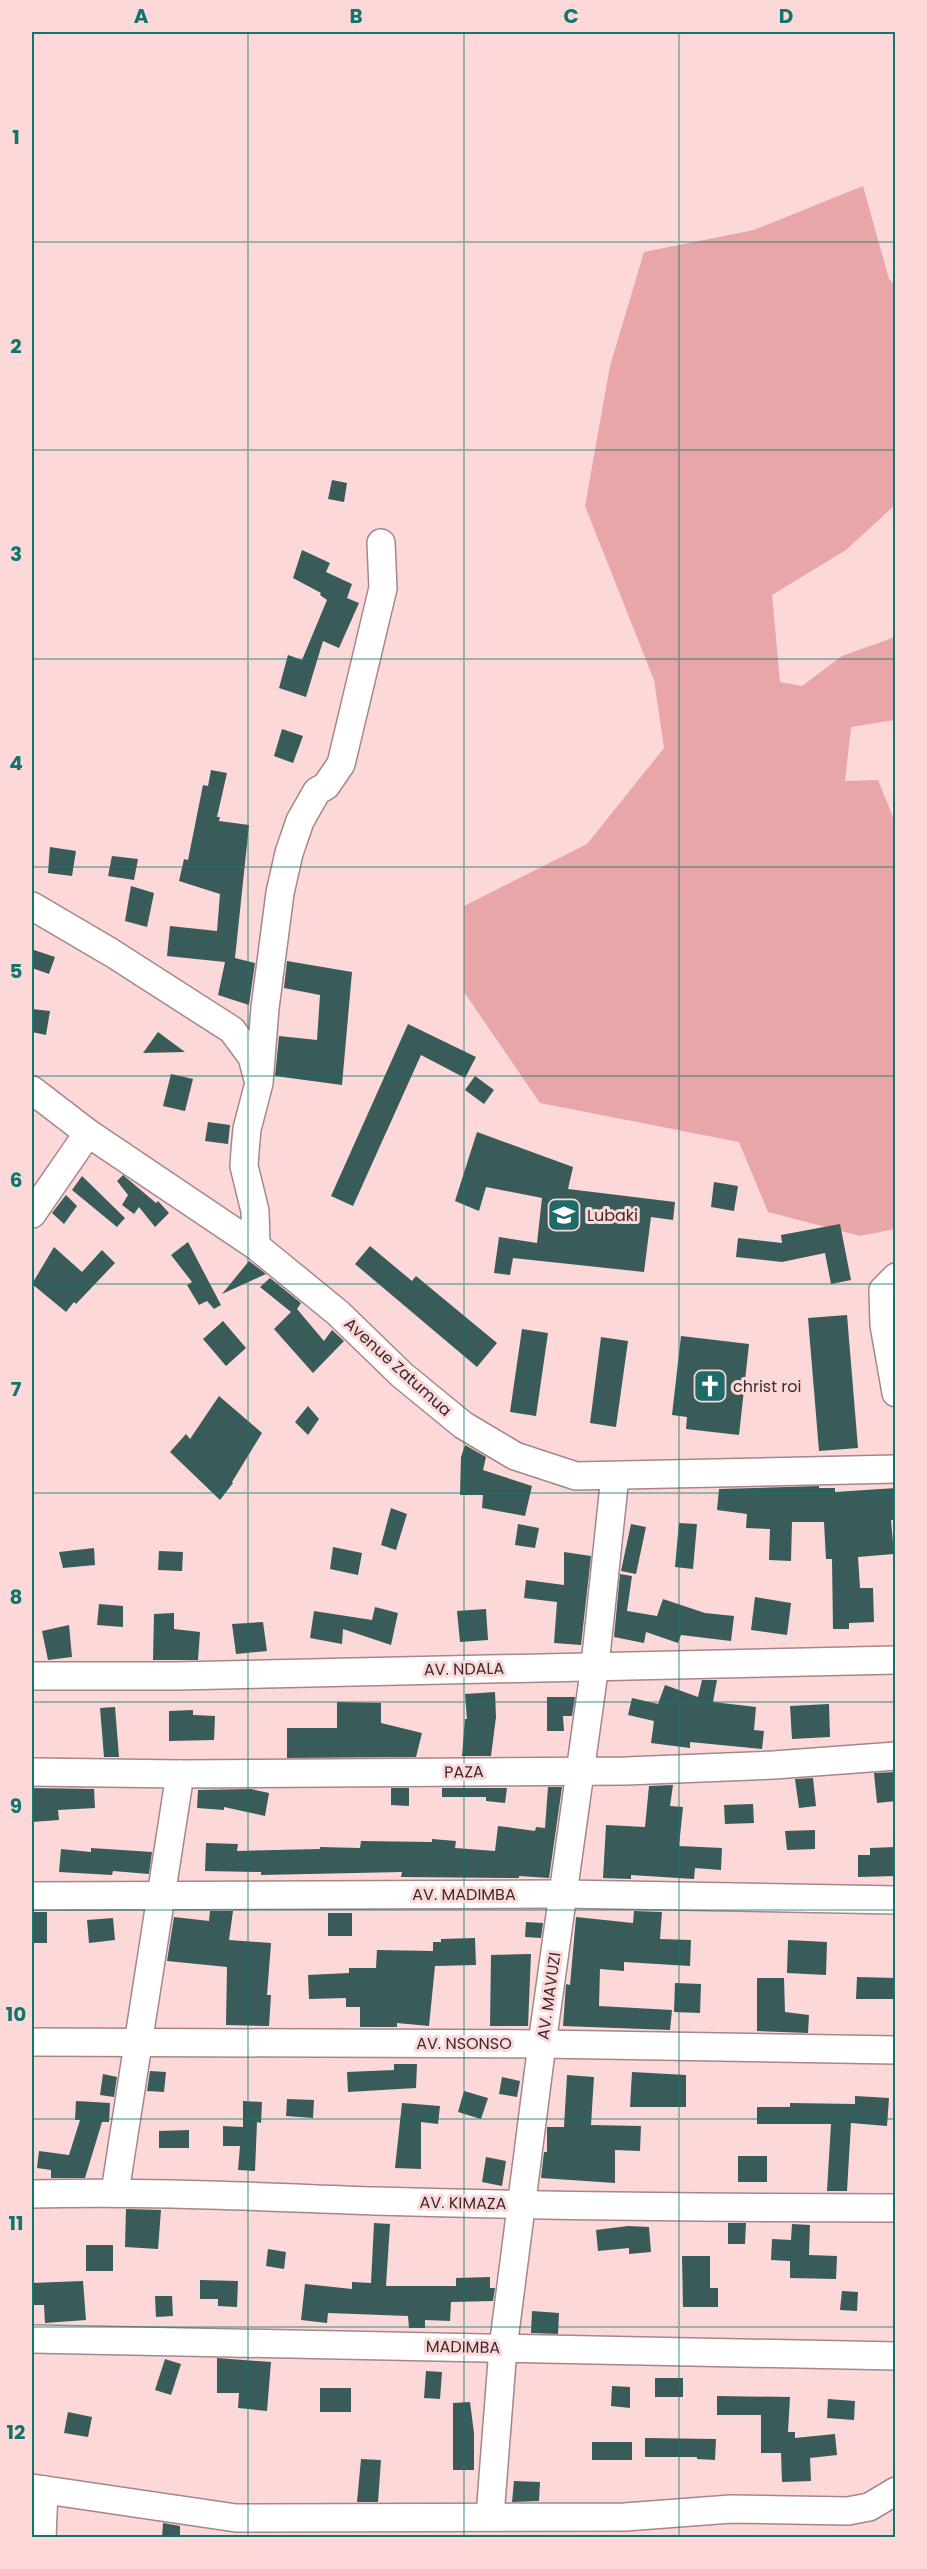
<svg xmlns="http://www.w3.org/2000/svg" width="927" height="2569" viewBox="0 0 927 2569" font-family="Poppins,sans-serif">
<style>
.green{fill:#e9a6a9}
.building{fill:#395b59}
.lines{fill:none;stroke-linecap:round;stroke-linejoin:round}
.minor-casing{stroke:#a68687;stroke-width:30}
.minor{stroke:#fff;stroke-width:27}
.grid{fill:none;stroke:#0f766e;stroke-width:1.5;stroke-opacity:0.55}
.labels{text-anchor:middle;dominant-baseline:central;stroke-width:6;stroke-linejoin:round;paint-order:stroke}
.poi-label{font-size:16px;fill:#3b2d2d;stroke:#fcd8d9;text-anchor:start}
.street-label{font-size:16px;fill:#3b2d2d;stroke:#fcd8d9}
.neatline{fill:none;stroke:#0f766e;stroke-width:2}
.grid-label{font-size:20px;text-anchor:middle;font-weight:bold;fill:#0f766e}
</style>
<rect width="100%" height="100%" fill="#fcd8d9"/>
<!-- green -->
<path class="green" d="M863 186 889 279 895 285V505L846 550 772 595 780 682 802 686 842 656 895 637V720L851 727 845 781 878 780 895 822V1229L860 1236 768 1212 739 1142 540 1103 464 992V906L587 844 664 748 654 680 585 506 610 366 644 252 754 230Z"/>
<!-- building -->
<g class="building">
<path d="M332 480 347 483 344 502 328 499Z"/>
<path d="M302 550 330 563 326 572 352 584 347 598 359 603 339 648 323 641 306 697 279 688 288 655 302 660 327 600 320 595 321 593 293 578Z"/>
<path d="M282 729 303 736 293 763 274 756Z"/>
<path d="M211 770 227 773 217 817H220L219 821 249 825 235 958 255 963 249 1005 218 995 225 962 167 956 170 926 217 931 220 894 179 881 184 859 188 860 203 785 208 786Z"/>
<path d="M50 847 76 851 72 876 48 873Z"/>
<path d="M112 856 138 859 134 880 108 876Z"/>
<path d="M131 886 154 893 147 927 125 921Z"/>
<path d="M34 950 55 957 49 974 32 968Z"/>
<path d="M287 961 352 972 342 1085 275 1076 279 1036 317 1040 320 995 284 988Z"/>
<path d="M32 1009 50 1011 46 1035 32 1032Z"/>
<path d="M408 1024 476 1057 465 1078 421 1055 353 1206 331 1196Z"/>
<path d="M158 1032 185 1052 143 1053Z"/>
<path d="M171 1074 193 1079 185 1111 163 1106Z"/>
<path d="M475 1076 494 1090 484 1104 465 1090Z"/>
<path d="M208 1122 230 1125 228 1144 205 1141Z"/>
<path d="M477 1132 573 1167 568 1189 675 1202 673 1220 651 1217 644 1272 513 1258 510 1275 494 1273 499 1237 537 1243 542 1198 486 1187 479 1211 455 1201Z"/>
<path d="M123 1175 156 1203 158 1201 169 1213 155 1227 139 1207 134 1214 122 1205 128 1195 117 1181Z"/>
<path d="M82 1176 125 1218 117 1227 72 1190Z"/>
<path d="M714 1182 738 1186 734 1211 711 1207Z"/>
<path d="M66 1195 77 1206 64 1224 52 1213Z"/>
<path d="M840 1224 851 1280 831 1284 825 1253 782 1262 736 1257 738 1238 782 1243 781 1235Z"/>
<path d="M188 1242 221 1305 214 1309 207 1301 199 1305 187 1285 192 1282 171 1255Z"/>
<path d="M370 1246 412 1281 416 1276 497 1343 477 1367 355 1264Z"/>
<path d="M54 1247 82 1272 102 1250 115 1263 76 1304 74 1302 66 1312 32 1284Z"/>
<path d="M249 1261 266 1274 222 1294Z"/>
<path d="M270 1278 301 1303 297 1309 324 1341 332 1330 344 1341 313 1373 274 1329 291 1312 260 1287Z"/>
<path d="M847 1315 858 1448 819 1451 808 1318Z"/>
<path d="M223 1321 246 1348 226 1366 203 1339Z"/>
<path d="M522 1329 548 1333 536 1416 510 1412Z"/>
<path d="M681 1336 749 1344 739 1435 686 1429 687 1417 672 1415Z"/>
<path d="M601 1337 628 1341 616 1427 590 1423Z"/>
<path d="M219 1396 262 1433 232 1482 233 1483 220 1500 170 1452 186 1434 190 1439Z"/>
<path d="M308 1406 319 1419 308 1435 295 1422Z"/>
<path d="M465 1445 486 1457 483 1470 532 1486 525 1516 482 1508 483 1495H460L461 1457Z"/>
<path d="M819 1486V1488H835V1492L896 1488V1520H891L894 1554 858 1557 860 1588H873L874 1622 849 1623V1629H833L832 1559H826L824 1522H792L791 1561 769 1560 770 1529 746 1528 747 1514 717 1510 719 1489Z"/>
<path d="M391 1508 407 1514 396 1550 381 1545Z"/>
<path d="M679 1523 697 1524 693 1569 675 1567Z"/>
<path d="M518 1524 539 1528 535 1548 515 1545Z"/>
<path d="M631 1524 646 1527 636 1574 621 1571Z"/>
<path d="M333 1547 362 1553 358 1575 330 1569Z"/>
<path d="M94 1548 95 1565 63 1568 59 1552Z"/>
<path d="M159 1551 183 1552 182 1571 158 1570Z"/>
<path d="M564 1552 591 1556 581 1645 554 1643 557 1602 524 1598 526 1580 564 1585Z"/>
<path d="M620 1574 632 1576 627 1611 657 1616 663 1599 705 1613 734 1616 731 1641 681 1635 678 1643 646 1632 644 1643 614 1637Z"/>
<path d="M755 1597 791 1603 787 1635 751 1630Z"/>
<path d="M99 1604 123 1606V1627L97 1625Z"/>
<path d="M375 1607 398 1613 391 1645 343 1629 342 1644 310 1638 314 1611 372 1620Z"/>
<path d="M486 1609 488 1640 460 1642 457 1611Z"/>
<path d="M174 1613V1629L200 1632 198 1660H153L154 1614Z"/>
<path d="M263 1622 267 1651 236 1654 232 1624Z"/>
<path d="M69 1625 72 1657 48 1660 42 1631Z"/>
<path d="M702 1680H717L713 1702 756 1707 754 1730 764 1731 762 1749 690 1742V1748L651 1743 654 1721 628 1715 632 1698 658 1704 665 1685 698 1697Z"/>
<path d="M495 1692 496 1717 491 1756H462L465 1719H467L465 1694Z"/>
<path d="M547 1697H575L572 1716H563L564 1731H547Z"/>
<path d="M337 1702 381 1703V1723L422 1733 416 1757 287 1758V1728H337Z"/>
<path d="M829 1704 830 1737 792 1739 790 1706Z"/>
<path d="M115 1707 119 1757H104L100 1708Z"/>
<path d="M193 1710V1715L215 1716 214 1740 169 1741V1711Z"/>
<path d="M896 1772V1801L877 1803 874 1773Z"/>
<path d="M813 1778 816 1806 799 1808 795 1779Z"/>
<path d="M673 1785 670 1806 683 1807 679 1846 722 1848 721 1870 695 1868 694 1879 631 1875V1879L603 1878 606 1825 645 1827 649 1786Z"/>
<path d="M548 1787H562L549 1878 519 1876V1878L401 1877 402 1872 261 1875V1872L205 1871 206 1843 238 1844 237 1851 320 1849V1847L360 1848 361 1841 432 1842V1839L456 1841 455 1848 495 1851 498 1826 535 1831 536 1827 545 1828Z"/>
<path d="M32 1788 94 1789 95 1808 58 1810 59 1820 32 1822Z"/>
<path d="M391 1788H409V1806L391 1805Z"/>
<path d="M442 1788H507L505 1803 486 1801V1797H442Z"/>
<path d="M251 1789 269 1793 265 1816 224 1807V1810L197 1808 198 1790Z"/>
<path d="M753 1804 754 1823 725 1824 724 1805Z"/>
<path d="M815 1830V1849L787 1850 785 1831Z"/>
<path d="M896 1847V1876L858 1877V1855H870V1848Z"/>
<path d="M91 1848 152 1852 149 1874 113 1871 112 1875 59 1872 61 1849 91 1852Z"/>
<path d="M210 1911H233L229 1940 271 1943 267 1995H271L269 2026 226 2025 227 1967 167 1961 174 1917 209 1921Z"/>
<path d="M634 1911 662 1912 660 1939 691 1940 690 1966 624 1962V1971L600 1969 599 2006 672 2010 670 2030 563 2026 566 1984 570 1985 576 1917 633 1923Z"/>
<rect x="32" y="1912" width="15" height="31"/>
<rect x="328" y="1913" width="24" height="23"/>
<path d="M113 1918 115 1940 89 1943 87 1920Z"/>
<path d="M526 1922 543 1923 541 1938 525 1937Z"/>
<path d="M475 1938 476 1965 435 1966 429 2026 397 2023V2027H360V2007H346V1998L309 1999 308 1975 349 1973V1968H376L377 1950 433 1951V1942H441V1939Z"/>
<path d="M788 1940 827 1942 826 1975 787 1973Z"/>
<path d="M531 1954 528 2026H490L491 1955Z"/>
<path d="M857 1977 896 1978V1999H856Z"/>
<path d="M757 1978H784L785 2012 809 2015 808 2033 757 2031Z"/>
<path d="M675 1983 701 1984 700 2013 674 2012Z"/>
<path d="M394 2064H417L416 2088 348 2092 347 2072 394 2070Z"/>
<path d="M150 2071 166 2072 164 2092 147 2091Z"/>
<path d="M632 2072 686 2075V2107H630Z"/>
<path d="M103 2074 117 2077 114 2097 100 2095Z"/>
<path d="M567 2075 594 2077 591 2125 641 2126 640 2151 615 2150V2183L541 2178 544 2152H547V2127H564Z"/>
<path d="M502 2077 520 2081 517 2097 499 2094Z"/>
<path d="M464 2091 488 2098 481 2119 458 2112Z"/>
<path d="M855 2096 889 2098 887 2126 851 2123 847 2191H827L831 2124H757V2107H790V2103L855 2104Z"/>
<path d="M287 2099 314 2100 313 2118 286 2116Z"/>
<path d="M76 2101 110 2103 109 2122H102L85 2178H51V2170L37 2168 39 2151 69 2155 80 2120H75Z"/>
<path d="M243 2101 262 2102 261 2123 257 2122 255 2171 238 2170 240 2146H223V2126L243 2127Z"/>
<path d="M402 2103 440 2106 438 2124 421 2122V2169L395 2168Z"/>
<path d="M189 2130V2148H159V2131Z"/>
<rect x="738" y="2156" width="29" height="26"/>
<path d="M486 2157 506 2161 502 2186 482 2182Z"/>
<path d="M126 2209 161 2210 158 2249 125 2247Z"/>
<path d="M374 2223 390 2224 386 2286H456V2278L490 2277V2288H495L493 2301 451 2302 450 2321 425 2320V2328H409L408 2316 328 2313 327 2323 301 2320 305 2284 352 2289V2282L371 2283Z"/>
<path d="M728 2223H746L745 2244H728Z"/>
<path d="M792 2224 810 2225 809 2255 837 2256 836 2279 790 2278V2261L771 2260 772 2239 791 2240Z"/>
<path d="M628 2226 649 2227 651 2252 629 2254V2248L598 2251 596 2230Z"/>
<rect x="86" y="2245" width="27" height="26"/>
<path d="M268 2249 286 2252 284 2269 266 2266Z"/>
<path d="M682 2256H710V2288H718V2307H683Z"/>
<path d="M200 2280 238 2281 237 2307 218 2306V2299H200Z"/>
<path d="M83 2281 86 2320 45 2323 44 2305H32V2283Z"/>
<path d="M842 2291 858 2292 857 2311 840 2310Z"/>
<path d="M155 2296H172L173 2316 156 2317Z"/>
<path d="M532 2311 559 2313 558 2334 531 2333Z"/>
<path d="M217 2358 271 2362 267 2411 238 2408 239 2393H217Z"/>
<path d="M165 2359 181 2364 171 2395 155 2390Z"/>
<path d="M426 2371 442 2372 440 2399 424 2398Z"/>
<rect x="655" y="2378" width="28" height="19"/>
<path d="M612 2386 630 2387V2408L611 2406Z"/>
<rect x="320" y="2388" width="31" height="24"/>
<path d="M717 2396 790 2397 788 2432H795V2438L835 2434 837 2455 810 2458 811 2481 782 2482 781 2453H761V2415H717Z"/>
<path d="M828 2399 855 2401 854 2420 827 2418Z"/>
<path d="M470 2402 474 2433V2470H453V2403Z"/>
<path d="M68 2412 92 2417 88 2437 64 2433Z"/>
<path d="M645 2438 716 2439 715 2460 697 2459V2457H645Z"/>
<rect x="592" y="2442" width="40" height="18"/>
<path d="M361 2459 381 2460 378 2502H357Z"/>
<path d="M514 2481 540 2482 539 2501 512 2502Z"/>
<path d="M163 2523 180 2526V2538H162Z"/>
</g>
<g class="lines">
<!-- minor casing -->
<g class="minor-casing">
<g id="minor">
<path d="M32 906 112 953 232 1030 252 1057 257 1076"/>
<path d="M32 1090 88 1133 256 1246 338 1313 402 1375 463 1425 515 1456 576 1476 896 1469"/>
<path d="M32 1214 88 1133"/>
<path d="M256 1246 255 1211 244 1166 245 1151 247 1129 259 1083 265 1008 280 893 289 853 300 821 317 791 326 786 341 764 383 588 381 543"/>
<path d="M896 1277 883 1290 884 1325 896 1393"/>
<path d="M32 1676H177L896 1660"/>
<path d="M32 1772 180 1774 626 1771 774 1765 896 1756"/>
<path d="M32 1896 564 1894 896 1900"/>
<path d="M32 2042 542 2044 896 2050"/>
<path d="M115 2192 180 1774"/>
<path d="M32 2194C147 2191 260 2197 375 2201 549 2206 722 2208 896 2208"/>
<path d="M32 2339 896 2356"/>
<path d="M32 2488 236 2518H258L625 2517 731 2509 848 2511 869 2507 896 2491"/>
<path d="M490 2516 503 2348 542 2044 595 1665 615 1476"/>
<path d="M42 2538 44 2490"/>
</g>
</g>
<!-- minor -->
<use href="#minor" class="minor"/>
</g>
<!-- grid -->
<path class="grid" d="M248 32V2538M464 32V2538M679 32V2538M32 242H896M32 450H896M32 659H896M32 867H896M32 1076H896M32 1284H896M32 1493H896M32 1702H896M32 1910H896M32 2119H896M32 2327H896"/>
<!-- icons -->
<defs>
<g id="school-square" transform="scale(1.725)"><rect x="-9" y="-9" width="18" height="18" rx="4" fill="#1f6b6a" stroke="#fcd8d9"/><path d="M0-5L7-2L0 1L-7-2ZM-4 1L0 2.5L4 1V4Q0 6-4 4Z" fill="#fff"/></g>
<g id="church-square" transform="scale(1.725)"><rect x="-9" y="-9" width="18" height="18" rx="4" fill="#1f6b6a" stroke="#fcd8d9"/><path d="M-1.2-6h2.4v3.5h3.3v2.4h-3.3V6h-2.4V-.1h-3.3v-2.4h3.3Z" fill="#fff"/></g>
</defs>
<g fill-rule="evenodd">
<use href="#school-square" x="564" y="1215"/>
<use href="#church-square" x="710" y="1386"/>
</g>
<g class="labels">
<!-- poi labels -->
<g class="poi-label">
<text x="587" y="1215">Lubaki</text>
<text x="733" y="1386">christ roi</text>
</g>
<!-- street labels -->
<g class="street-label">
<text transform="translate(398 1367) rotate(42)">Avenue Zatumua</text>
<text transform="translate(464 1669) rotate(-1)">AV. NDALA</text>
<text transform="translate(464 1772) rotate(-1)">PAZA</text>
<text x="464" y="1894">AV. MADIMBA</text>
<text transform="translate(549 1996) rotate(-82)">AV. MAVUZI</text>
<text x="464" y="2043">AV. NSONSO</text>
<text transform="translate(463 2203) rotate(1)">AV. KIMAZA</text>
<text transform="translate(463 2347) rotate(1)">MADIMBA</text>
</g>
</g>
<!-- border -->
<rect width="927" height="2569" fill="none" stroke="#fcd8d9" stroke-width="66"/>
<rect x="33" y="33" width="861" height="2503" class="neatline"/>
<g class="grid-label">
<text x="141" y="23">A</text>
<text x="356" y="23">B</text>
<text x="571" y="23">C</text>
<text x="786" y="23">D</text>
<text x="16" y="144">1</text>
<text x="16" y="353">2</text>
<text x="16" y="561">3</text>
<text x="16" y="770">4</text>
<text x="16" y="978">5</text>
<text x="16" y="1187">6</text>
<text x="16" y="1396">7</text>
<text x="16" y="1604">8</text>
<text x="16" y="1813">9</text>
<text x="16" y="2021">10</text>
<text x="16" y="2230">11</text>
<text x="16" y="2439">12</text>
</g>
</svg>
